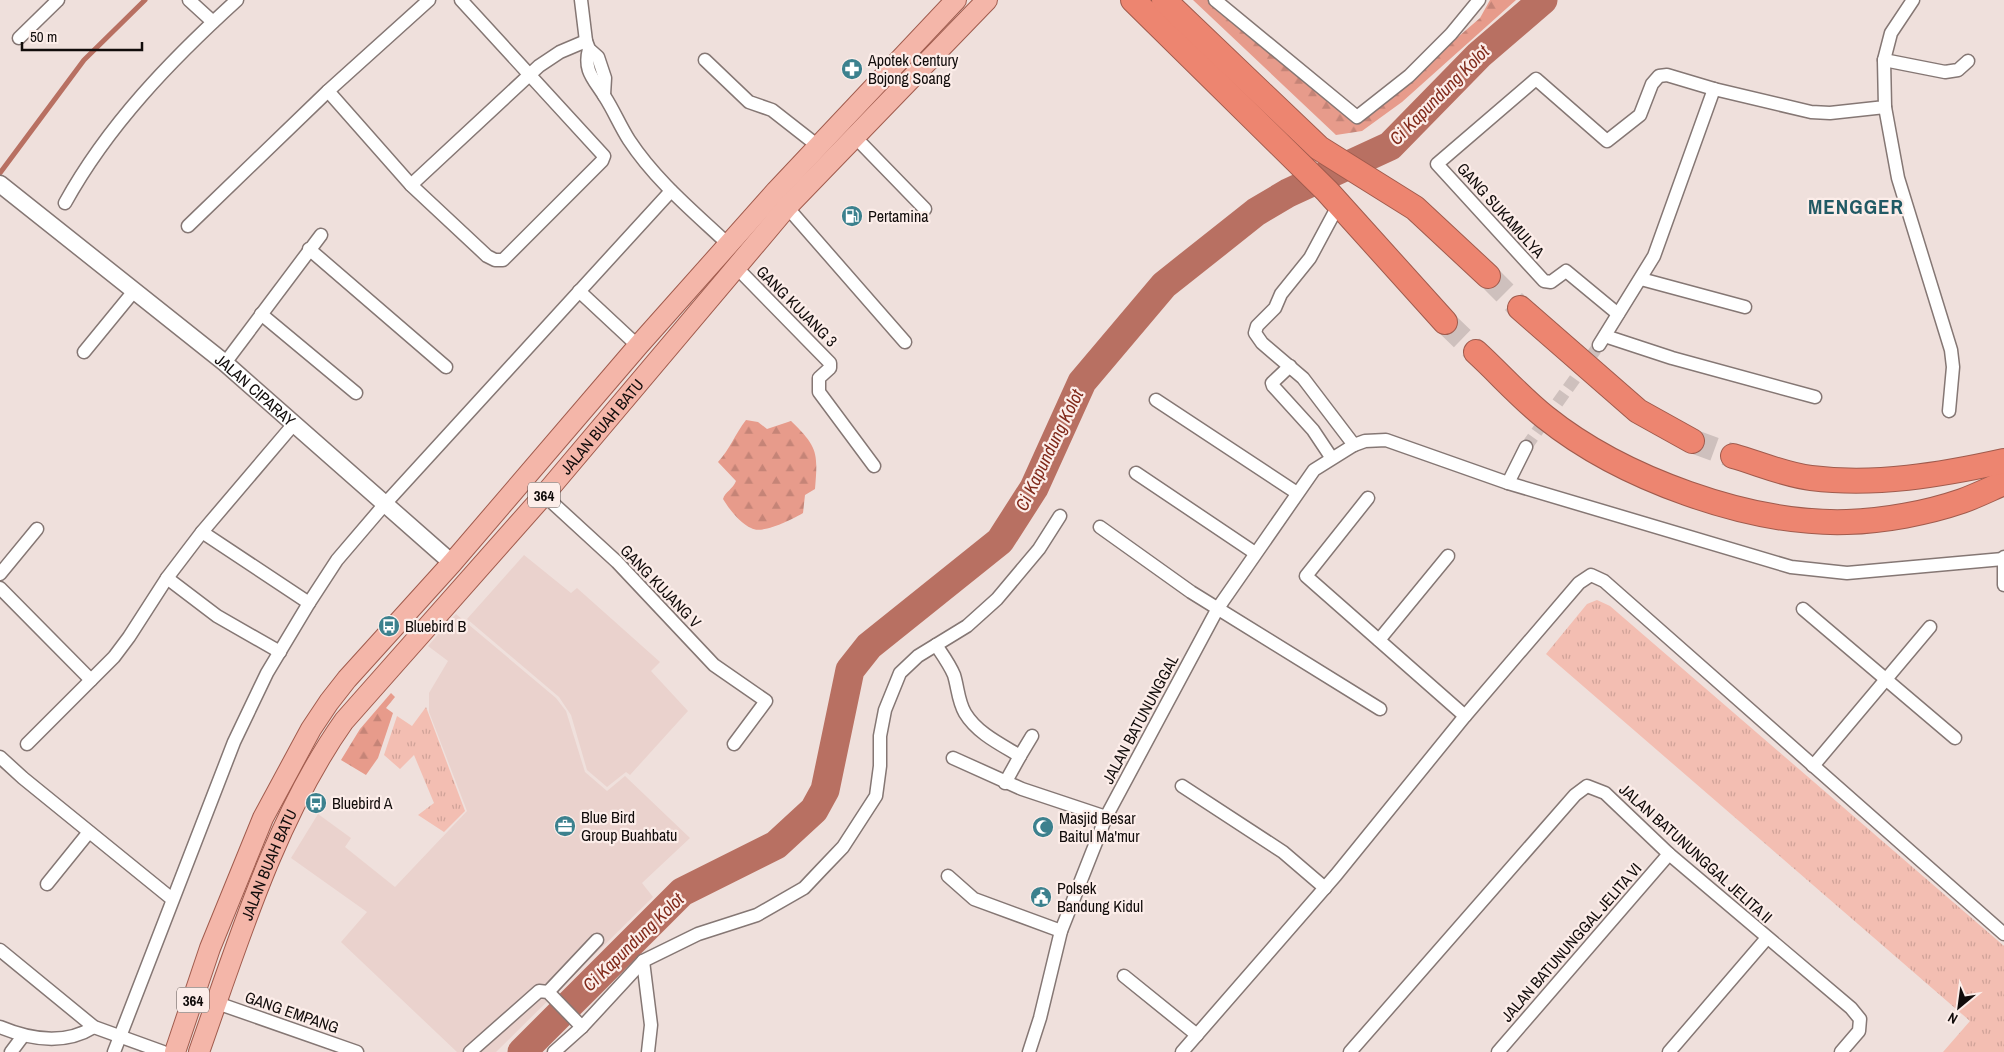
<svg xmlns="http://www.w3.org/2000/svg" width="2004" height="1052" viewBox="0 0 2004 1052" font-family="'Archivo Narrow',sans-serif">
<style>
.built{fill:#ead2cd}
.grass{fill:url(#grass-tufts)}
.forest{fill:url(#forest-firs)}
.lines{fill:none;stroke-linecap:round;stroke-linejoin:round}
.stream{stroke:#b87062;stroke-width:5}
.river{stroke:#b87062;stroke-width:29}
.minor-tunnel{stroke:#cec0bd;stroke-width:12;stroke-dasharray:12 6;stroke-linecap:butt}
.motorway-tunnel{stroke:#cec0bd;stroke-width:24;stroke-dasharray:24 12;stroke-linecap:butt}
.minor-casing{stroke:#857774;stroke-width:15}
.tertiary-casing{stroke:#857774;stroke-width:19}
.primary-casing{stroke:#a05b4d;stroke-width:22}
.motorway-casing{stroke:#a05b4d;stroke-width:26}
.minor{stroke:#fff;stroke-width:12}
.tertiary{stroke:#fff;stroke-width:16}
.primary{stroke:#f4b6a9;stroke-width:20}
.motorway{stroke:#ed8570;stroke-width:24}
.labels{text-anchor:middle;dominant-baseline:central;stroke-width:4.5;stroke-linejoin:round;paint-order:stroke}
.shield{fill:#fcede9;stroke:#58504e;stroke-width:1}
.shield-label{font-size:15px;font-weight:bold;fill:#110c0b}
.poi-label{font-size:16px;fill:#110c0b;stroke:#fcede9;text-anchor:start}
.street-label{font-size:16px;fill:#110c0b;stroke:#fcede9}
.water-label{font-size:18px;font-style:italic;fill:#81291a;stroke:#fcede9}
.district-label{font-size:21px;font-weight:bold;letter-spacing:1px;fill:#215964;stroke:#fcede9}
</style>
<defs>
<pattern id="grass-tufts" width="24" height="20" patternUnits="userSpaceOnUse" patternTransform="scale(1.25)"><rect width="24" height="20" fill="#f3beb2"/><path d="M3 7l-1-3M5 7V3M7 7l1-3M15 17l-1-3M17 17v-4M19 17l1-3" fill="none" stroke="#cfa298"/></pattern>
<pattern id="forest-firs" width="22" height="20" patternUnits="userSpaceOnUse" patternTransform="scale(1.25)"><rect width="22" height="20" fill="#e79b8b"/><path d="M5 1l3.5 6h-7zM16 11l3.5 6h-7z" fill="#c58477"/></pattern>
</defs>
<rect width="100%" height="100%" fill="#efe0dc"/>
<!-- built -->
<g class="built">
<path d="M524 555 571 593 577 588 660 662 651 671 688 711 630 775 626 772 607 787 587 770 571 715 559 697 467 619Z"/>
<path d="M456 614 556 698 566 711 585 772 607 791 625 776 690 838 642 883 653 897 496 1052H457L341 942 367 912 291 858 318 814 351 838 345 847 395 887 467 811 429 712V693L448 661 428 646Z"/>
</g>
<!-- grass -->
<g class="grass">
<path d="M1597 600 1610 606 2004 946V1052H1943L1970 1021 1546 654 1587 604Z"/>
<path d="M426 707 465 811 444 832 418 815 434 803 414 755 400 769 384 755 397 716 412 726Z"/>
</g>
<!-- forest -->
<g class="forest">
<path d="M1193 0H1225L1357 112 1436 56 1480 18 1490 0H1516L1402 102 1362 131 1336 135Z"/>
<path d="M746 420 758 422 767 429 791 421C818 447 818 453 815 489L805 495 803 513C793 519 762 535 751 528 740 523 729 509 723 499 725 492 733 489 736 481L718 462C730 449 735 434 746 420Z"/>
<path d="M391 693 395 697 386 708 393 713 378 758 366 775 341 760 360 729Z"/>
</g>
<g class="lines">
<!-- stream -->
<path class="stream" d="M0 173 84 60 145 0"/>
<!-- river -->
<path class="river" d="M522 1052 682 892 776 845 814 810 825 790 850 670 869 646 1000 541 1034 488 1082 382 1164 285 1256 212 1288 193 1390 146 1479 55 1543 0"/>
<!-- minor-tunnel -->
<path class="minor-tunnel" d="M1526 447 1599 345"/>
<!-- motorway-tunnel -->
<g class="motorway-tunnel">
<path d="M1488 276 1520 308"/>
<path d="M1445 322 1476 352"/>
<path d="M1692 441 1733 456"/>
</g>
<!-- minor casing -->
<g class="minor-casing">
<g id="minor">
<path d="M189 0 213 22"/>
<path d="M581 0 586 41 589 49 598 57 605 78 604 95"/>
<path d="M1215 0 1357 117 1409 76 1451 34 1479 0"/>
<path d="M19 38 58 0"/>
<path d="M589 49C583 71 594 79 605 97 614 111 620 126 629 140 656 181 694 212 729 245"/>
<path d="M705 60 749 102 772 110 818 146"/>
<path d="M1884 60 1945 72 1958 70 1968 61"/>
<path d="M328 91 411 185 487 256 495 260H503L602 161 604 156 461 0"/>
<path d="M1885 107 1898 178 1951 350 1953 367 1949 411"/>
<path d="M856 138 925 209"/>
<path d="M411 185 539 66 560 52 586 41"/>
<path d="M65 203C108 125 171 60 237 0"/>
<path d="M1339 204 1310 258 1281 294 1275 308 1257 326 1255 333 1262 343 1303 378 1354 445"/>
<path d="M787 207 905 342"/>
<path d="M188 226 328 91 429 0"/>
<path d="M309 249 446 367"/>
<path d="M736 267 830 363V368L819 378V392L874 466"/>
<path d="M1641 279 1745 307"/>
<path d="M579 291 638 346"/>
<path d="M261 314 356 393"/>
<path d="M1618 314 1566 271 1551 282 1544 281 1437 164 1536 79 1607 141 1640 115 1652 84 1659 76 1667 75 1714 89"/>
<path d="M1605 336 1672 358 1815 397"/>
<path d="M1599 345 1654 256 1714 89 1811 112 1830 113 1885 107 1884 60 1891 33 1913 0"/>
<path d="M84 352 134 291"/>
<path d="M225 363 321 235"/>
<path d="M1290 366 1272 383 1273 386 1313 430 1331 457"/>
<path d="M1156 400 1297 493"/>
<path d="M1136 473 1255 553"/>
<path d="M1508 483 1526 447"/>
<path d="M544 495 617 562 714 665 766 701 734 744"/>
<path d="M1368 498 1306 576 1465 716"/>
<path d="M1100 527 1191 592 1380 709"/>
<path d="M202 532 309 603"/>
<path d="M2004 557V585"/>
<path d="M0 574 37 529"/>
<path d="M167 578 217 616 280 652"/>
<path d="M0 588 91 680"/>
<path d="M1803 609 1955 738"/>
<path d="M1379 640 1448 556"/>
<path d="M936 645C942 654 950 665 954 675 958 688 958 701 965 713 977 733 1000 744 1020 756L1032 736"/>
<path d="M27 744 114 657 129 637 167 578 202 532 293 425"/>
<path d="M0 757 23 778 172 899"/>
<path d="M953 758 1022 789 1106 817"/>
<path d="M1813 766 1930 627"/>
<path d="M1005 783 1020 756"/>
<path d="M1182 786 1283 852 1325 888"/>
<path d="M948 876 974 899 1061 931"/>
<path d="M47 884 89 832"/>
<path d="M0 950 94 1027 163 1052"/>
<path d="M643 961 651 1025 648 1052"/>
<path d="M1124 976 1197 1035"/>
<path d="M548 992 597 940"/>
<path d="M217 1003 357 1052"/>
<path d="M0 1027C31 1040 65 1045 94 1027"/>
<path d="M11 1052 23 1036"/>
<path d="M114 1052 234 742 267 673 309 603 337 560 384 505 671 191"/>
<path d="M470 1052 539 991 548 992 582 1027"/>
<path d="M554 1052 582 1027 643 961 698 934 757 915 804 888 821 870 843 847 876 796 880 766V736L885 710 900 673 918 656 967 626 997 599 1039 549 1060 516"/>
<path d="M1029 1052 1040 1018 1061 931 1106 817 1218 608 1314 470 1354 445 1365 441 1386 440 1508 483 1791 567 1847 573 2003 559"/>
<path d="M1182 1052 1336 875 1465 716 1579 583 1591 575 1604 581 2004 934"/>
<path d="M1350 1052 1575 795 1587 786 1605 793 1669 854 1851 1008 1860 1019 1859 1031 1841 1052"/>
<path d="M1498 1052 1669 854"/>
<path d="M1669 1052 1767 938"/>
</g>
</g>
<!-- tertiary casing -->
<g class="tertiary-casing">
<g id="tertiary">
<path id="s1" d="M0 184 225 363 452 563"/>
</g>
</g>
<!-- primary casing -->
<g class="primary-casing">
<g id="primary">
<path d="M175 1052 210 948 263 818 311 729 329 702 347 679 452 563 638 346 776 191 956 0"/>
<path id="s2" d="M199 1052C238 942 276 817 344 721L544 495 787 207 987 0"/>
</g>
</g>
<!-- motorway casing -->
<g class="motorway-casing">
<g id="motorway">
<path d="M1133 0 1327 191 1445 322"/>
<path d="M1164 0 1319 148 1415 208 1488 276"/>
<path d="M1520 308 1638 411 1692 441"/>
<path d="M1476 352C1499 373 1520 397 1545 417 1621 478 1749 525 1847 522 1884 521 1927 513 1962 501 1976 496 1990 489 2004 483"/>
<path d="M1733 456C1758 463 1785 475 1811 478 1875 486 1941 475 2004 461"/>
</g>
</g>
<!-- minor -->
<use href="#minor" class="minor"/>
<!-- tertiary -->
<use href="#tertiary" class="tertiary"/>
<!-- primary -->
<use href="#primary" class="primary"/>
<!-- motorway -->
<use href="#motorway" class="motorway"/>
</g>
<!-- icons -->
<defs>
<g id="pharmacy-disc" transform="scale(1.125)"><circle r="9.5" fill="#3c818e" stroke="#fcede9"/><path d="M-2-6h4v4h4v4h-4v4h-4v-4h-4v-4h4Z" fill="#fff"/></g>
<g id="fuel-disc" transform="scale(1.125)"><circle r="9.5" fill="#3c818e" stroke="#fcede9"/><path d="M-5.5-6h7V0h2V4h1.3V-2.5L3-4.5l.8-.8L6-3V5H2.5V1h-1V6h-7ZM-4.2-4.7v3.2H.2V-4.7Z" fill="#fff"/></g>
<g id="bus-disc" transform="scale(1.125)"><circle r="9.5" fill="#3c818e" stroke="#fcede9"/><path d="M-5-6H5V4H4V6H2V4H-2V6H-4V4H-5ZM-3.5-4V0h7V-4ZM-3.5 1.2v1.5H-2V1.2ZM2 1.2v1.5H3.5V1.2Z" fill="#fff"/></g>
<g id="office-disc" transform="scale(1.125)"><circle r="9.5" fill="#3c818e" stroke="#fcede9"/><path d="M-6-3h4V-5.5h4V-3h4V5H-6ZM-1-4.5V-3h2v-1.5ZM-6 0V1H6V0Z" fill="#fff"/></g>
<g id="mosque-disc" transform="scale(1.125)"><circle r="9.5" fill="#3c818e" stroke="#fcede9"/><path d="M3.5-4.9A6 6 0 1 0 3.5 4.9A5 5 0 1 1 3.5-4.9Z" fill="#fff"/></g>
<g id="civic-disc" transform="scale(1.125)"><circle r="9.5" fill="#3c818e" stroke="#fcede9"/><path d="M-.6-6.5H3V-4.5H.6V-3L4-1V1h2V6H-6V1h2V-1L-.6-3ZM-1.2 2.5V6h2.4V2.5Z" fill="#fff"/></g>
</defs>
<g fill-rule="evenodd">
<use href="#pharmacy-disc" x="852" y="69"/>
<use href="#fuel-disc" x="852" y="216"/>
<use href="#bus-disc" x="389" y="626"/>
<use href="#bus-disc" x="316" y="803"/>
<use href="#office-disc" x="565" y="826"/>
<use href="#mosque-disc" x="1043" y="827"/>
<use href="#civic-disc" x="1041" y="897"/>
</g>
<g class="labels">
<!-- shield labels -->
<g class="shield">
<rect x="528" y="482.5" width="32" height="25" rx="4"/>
<rect x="177" y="987.5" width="32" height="25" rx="4"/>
</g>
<g class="shield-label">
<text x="544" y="495">364</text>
<text x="193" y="1000">364</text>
</g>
<!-- poi labels -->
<g class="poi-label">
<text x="868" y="60">Apotek Century<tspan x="868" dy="18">Bojong Soang</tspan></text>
<text x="868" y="216">Pertamina</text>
<text x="405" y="626">Bluebird B</text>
<text x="332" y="803">Bluebird A</text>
<text x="581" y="817">Blue Bird<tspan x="581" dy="18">Group Buahbatu</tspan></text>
<text x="1059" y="818">Masjid Besar<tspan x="1059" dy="18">Baitul Ma'mur</tspan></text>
<text x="1057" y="888">Polsek<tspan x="1057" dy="18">Bandung Kidul</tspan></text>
</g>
<!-- street labels -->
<g class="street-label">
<text transform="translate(1501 210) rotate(48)">GANG SUKAMULYA</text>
<text transform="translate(797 306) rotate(45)">GANG KUJANG 3</text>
<text stroke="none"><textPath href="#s1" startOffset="328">JALAN CIPARAY</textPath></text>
<text stroke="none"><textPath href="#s2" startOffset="754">JALAN BUAH BATU</textPath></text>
<text transform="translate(661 586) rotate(46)">GANG KUJANG V</text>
<text transform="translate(1140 719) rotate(-62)">JALAN BATUNUNGGAL</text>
<text transform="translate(1696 853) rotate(42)">JALAN BATUNUNGGAL JELITA II</text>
<text stroke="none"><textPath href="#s2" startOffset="200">JALAN BUAH BATU</textPath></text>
<text transform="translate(1571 942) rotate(-49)">JALAN BATUNUNGGAL JELITA VI</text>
<text transform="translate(292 1012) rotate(19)">GANG EMPANG</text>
</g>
<!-- water labels -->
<g class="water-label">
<text transform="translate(1439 95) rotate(-45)">Ci Kapundung Kolot</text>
<text transform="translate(1049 450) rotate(-64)">Ci Kapundung Kolot</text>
<text transform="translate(633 942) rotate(-44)">Ci Kapundung Kolot</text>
</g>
<!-- district labels -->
<g class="district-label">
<text x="1856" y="206">MENGGER</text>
</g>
</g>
<!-- north arrow -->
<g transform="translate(1959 1007) rotate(209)" stroke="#fcede9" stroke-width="4" paint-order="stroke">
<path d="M0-4L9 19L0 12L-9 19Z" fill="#110c0b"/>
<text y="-8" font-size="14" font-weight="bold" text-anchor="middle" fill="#110c0b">N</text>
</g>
<!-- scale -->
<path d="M22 42v8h120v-8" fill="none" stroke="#110c0b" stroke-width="2.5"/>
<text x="30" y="42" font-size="15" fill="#110c0b" stroke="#fcede9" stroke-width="4" paint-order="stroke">50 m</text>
</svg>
